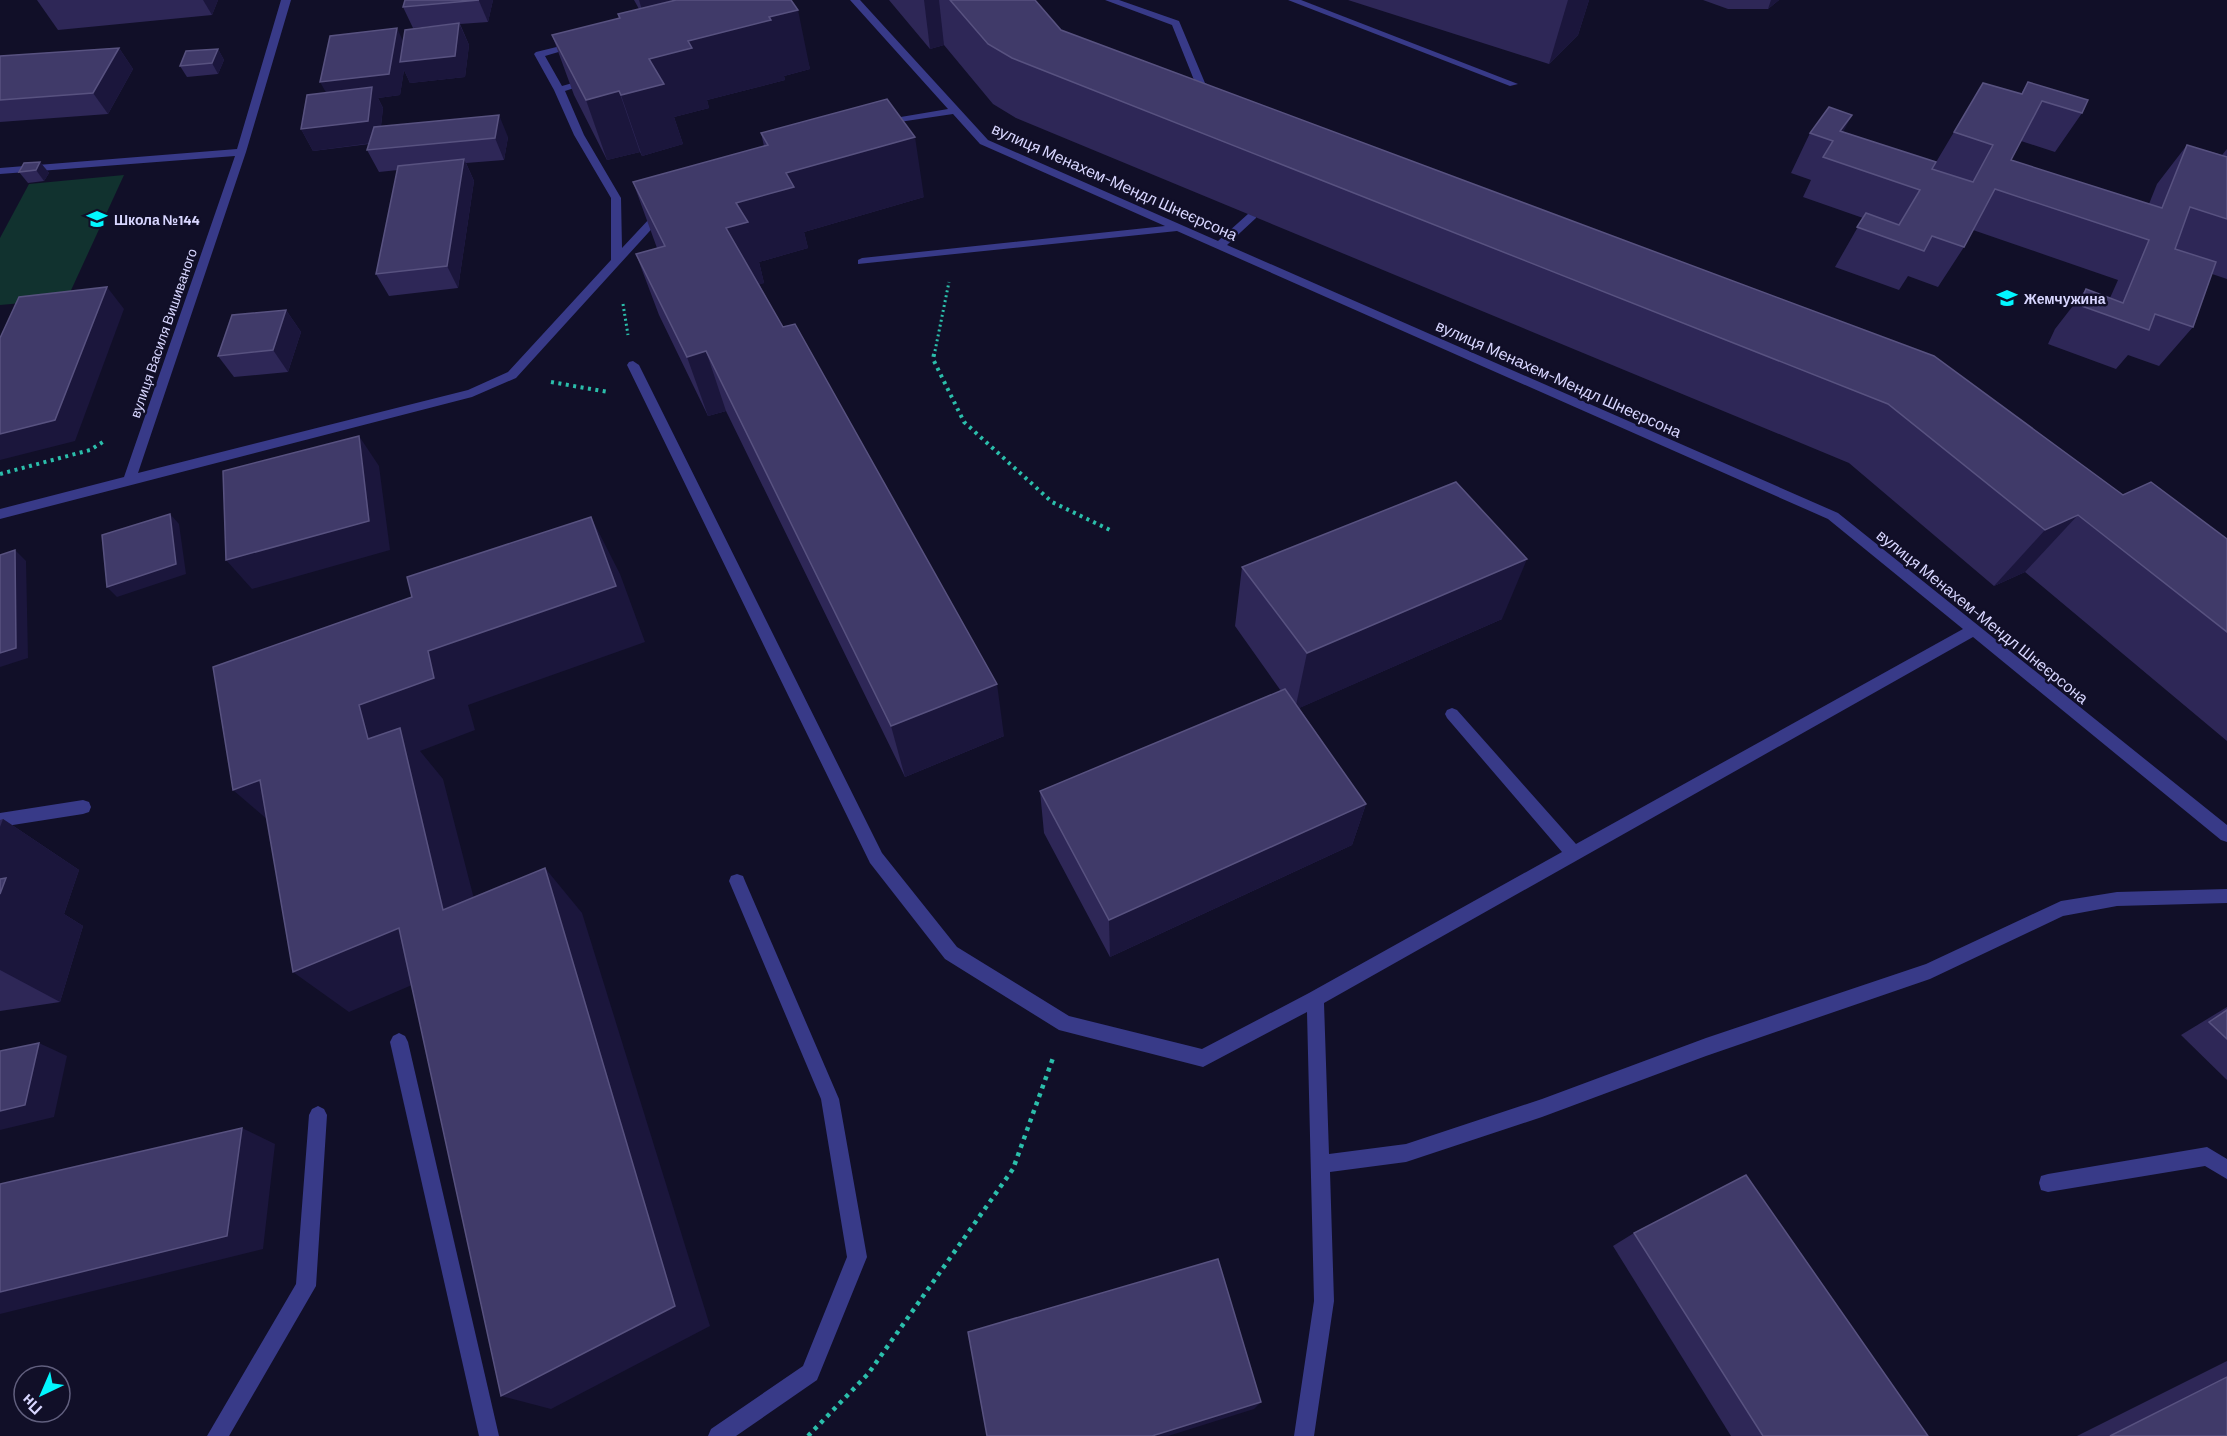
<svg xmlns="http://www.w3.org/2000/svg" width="2227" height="1436" viewBox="0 0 2227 1436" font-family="Barlow,sans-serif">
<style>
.green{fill:#11322f}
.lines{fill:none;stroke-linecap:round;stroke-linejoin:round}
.path-far2{stroke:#2bbeab;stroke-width:3;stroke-dasharray:2 3;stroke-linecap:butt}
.path-far1{stroke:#2bbeab;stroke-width:4;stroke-dasharray:3 4.5;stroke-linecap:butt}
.path{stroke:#2bbeab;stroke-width:4.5;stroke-dasharray:4 5;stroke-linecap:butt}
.minor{fill:#383a88;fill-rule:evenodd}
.wall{fill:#2e2757}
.shaded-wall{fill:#1b163c}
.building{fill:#403a69;stroke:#585280;stroke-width:1.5}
.labels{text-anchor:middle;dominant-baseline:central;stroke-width:5;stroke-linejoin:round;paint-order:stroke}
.far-poi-label{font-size:14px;font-weight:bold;fill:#d8d6ff;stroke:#110f28;text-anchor:start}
.far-street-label{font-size:14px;fill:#d8d6ff;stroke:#110f28}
.street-label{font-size:16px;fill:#d8d6ff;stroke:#110f28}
</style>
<rect width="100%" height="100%" fill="#110f28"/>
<!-- green -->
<path class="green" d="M124 175 67 299 0 305V238L29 184Z"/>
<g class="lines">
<!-- path-far2 -->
<g class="path-far2">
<path d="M623 304 628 335"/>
<path d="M934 356 949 282"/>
</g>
<!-- path-far1 -->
<g class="path-far1">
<path d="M934 354 933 359 964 422 1052 502 1110 530"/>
<path d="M551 382 608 392"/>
<path d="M0 474 90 450 106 440"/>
</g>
<!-- path -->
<path class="path" d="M808 1436 868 1374 1013 1169 1053 1058"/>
<!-- minor -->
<g class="minor">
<path d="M281 0H291L246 152 138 473 468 390 508 372 611 260V198L574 135 554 90 534 54 536 52 577 42 582 45 545 56 562 86 590 78 595 81 565 91 584 135 621 198 622 248 650 218 665 211 670 214 658 222 516 378 472 397 0 519V509L124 477 235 156 0 174V168L237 149Z"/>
<path d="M850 0H860L988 140 1218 241 1248 214H1256V218L1227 245 1838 513 2227 825V842L2221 840 1973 637 1324 1003 1329 1154 1406 1144 1542 1099 1706 1038 1926 964 2061 901 2117 892 2227 889V903L2117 906 2063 916 1930 979 1706 1056 1542 1117 1406 1162 1330 1172 1334 1301 1314 1436H1294L1314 1301 1307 1012 1203 1067 1059 1030 945 959 870 863 627 365 629 362 633 361 639 365 882 853 957 947 1069 1016 1202 1049 1309 993 1562 852 1447 718 1445 714 1447 710 1452 708 1457 710 1576 844 1963 629 1828 519 1177 231 858 264V260L862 258 1165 226 980 144 953 114 879 125V121L883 120 948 109Z"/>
<path d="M1105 0H1119L1179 21 1205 83 1219 91V95H1211L1196 85 1172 25Z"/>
<path d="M1288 0H1301L1518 84 1510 86Z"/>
<path d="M83 800 89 802 91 807 89 812 83 814 0 827V813Z"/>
<path d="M737 874 743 876 745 881 839 1099 867 1257 817 1380 736 1436H708L711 1429 803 1366 847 1257 821 1099 729 881 731 876Z"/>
<path d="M399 1033 405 1036 408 1042 499 1436H479L390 1042 393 1036Z"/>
<path d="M318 1106 324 1109 327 1115 316 1286 229 1436H207L296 1284 309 1115 312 1109Z"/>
<path d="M2207 1147 2227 1159V1179L2205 1166 2048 1192 2041 1190 2039 1183 2041 1176 2048 1174Z"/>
</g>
</g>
<!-- wall -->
<g class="wall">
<path d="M37 0H218L212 15 58 30Z"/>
<path d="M405 0H493L488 22 460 24 469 45 465 77 410 83 404 70 400 95 378 98 383 108 381 126 508 137 504 160 466 163 474 181 458 288 389 296 376 274 398 170 379 172 367 150 369 144 313 151 301 129 326 93 403 42 434 26 413 28 403 7Z"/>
<path d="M634 0H791L810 69 784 76 785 80 707 100 709 108 674 117 683 144 642 156 640 152 607 160 574 95 552 35 619 19 618 14 639 9Z"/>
<path d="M889 0H1035L1061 30 2123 495 2227 539V741L2025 572 1994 586 1849 463 1016 118 993 104 944 45 930 49Z"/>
<path d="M1348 0H1589L1578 35 1549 64Z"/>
<path d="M1703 0H1779L1768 9H1728Z"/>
<path d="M119 48 133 69 108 114 0 122V56Z"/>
<path d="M218 49 224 60 218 74 187 77 180 66Z"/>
<path d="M2028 82 2082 113 2055 152 2021 141 2011 160 2149 204 2157 184 2187 145 2222 155 2227 149V279L2212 274 2193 327 2159 366 2128 355 2116 369 2048 344 2055 329 2086 289 2110 298 2118 280 1973 230 1964 247 1938 287 1908 276 1899 290 1835 267 1863 218 1803 197 1811 180 1791 173 1810 133 1843 132 1932 169 1983 83 2021 94Z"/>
<path d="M761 133 924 197 804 232 808 248 759 262 764 283 759 284 1004 736 905 777 726 411 708 416 659 315 636 254 657 248 633 182 764 146Z"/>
<path d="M40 162 49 173 44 181 28 183 19 172Z"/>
<path d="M286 310 301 332 288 372 234 377 218 356Z"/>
<path d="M1242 567 1502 619 1299 708 1366 804 1352 845 1110 957 1044 833 1040 791 1281 691 1235 626Z"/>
<path d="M3 819 79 870 64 914 83 926 60 1002 0 1011V820Z"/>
<path d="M2227 1007V1080L2181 1035Z"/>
<path d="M1634 1233 1928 1436H1731L1613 1246Z"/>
<path d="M2227 1361V1436H2077Z"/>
</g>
<!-- shaded-wall -->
<g class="shaded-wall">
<path d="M203 0H218L212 15Z"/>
<path d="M479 0H493L488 22 479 1Z"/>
<path d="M639 0H687L645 20Z"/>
<path d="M924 0H939L944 45 930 49Z"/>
<path d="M1568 0H1589L1578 35 1549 64Z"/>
<path d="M1771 0H1779L1768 9Z"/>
<path d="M798 10 810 69 784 76 785 80 707 100 709 108 674 117 683 144 642 156 621 95 649 59 688 41 769 17Z"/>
<path d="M459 23 469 45 465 77 410 83 404 70 400 95 378 98 383 108 379 142 313 151 301 129 332 103 320 82 397 28 407 50Z"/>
<path d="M119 48 133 69 108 114 93 93Z"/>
<path d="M218 49 224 60 218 74 212 63Z"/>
<path d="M619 91 640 152 607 160 586 100Z"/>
<path d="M499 115 508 137 504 160 495 138Z"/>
<path d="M1852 115 1832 154 1840 131Z"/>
<path d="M915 137 924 197 804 232 808 248 759 262 764 283 744 289 726 228 736 203 786 173Z"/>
<path d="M464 159 474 181 458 288 447 266Z"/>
<path d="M40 162 49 173 44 181 36 170Z"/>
<path d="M107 287 124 309 75 441 0 460V434Z"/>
<path d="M286 310 301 332 288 372 273 350Z"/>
<path d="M706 351 726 411 708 416 687 357Z"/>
<path d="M359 436 379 466 390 550 252 589 226 560Z"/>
<path d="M170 514 179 524 186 574 117 597 107 587Z"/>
<path d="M2078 515 2025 572 1994 586 2045 530Z"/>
<path d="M591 517 620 574 645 642 468 705 475 730 420 751 443 779 488 953 443 910 368 739 359 705 428 651Z"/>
<path d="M15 550 26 561 28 658 0 667V653Z"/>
<path d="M1527 559 1502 619 1295 710 1307 653Z"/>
<path d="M997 684 1004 736 905 777 891 726Z"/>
<path d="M260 780 289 838 233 790Z"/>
<path d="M1366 804 1352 845 1110 957 1109 920Z"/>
<path d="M3 819 79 870 64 914 83 926 60 1002 0 970V827Z"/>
<path d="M545 868 582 913 710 1326 551 1409 501 1396Z"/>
<path d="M399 928 447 970 349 1012 293 972Z"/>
<path d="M39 1043 67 1056 54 1117 0 1130V1111Z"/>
<path d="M242 1128 275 1144 263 1249 0 1314V1292Z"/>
<path d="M1261 1402 1254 1409 1168 1436H1152Z"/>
</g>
<!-- building -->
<g class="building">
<path d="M405 0H479L403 7Z"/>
<path d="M676 0H791L798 10 769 17 771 20 688 41 692 48 649 59 664 84 621 95 619 91 586 100 552 35 620 18 618 14Z"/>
<path d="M950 0H1035L1061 30 1934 356 2123 495 2151 482 2227 539V632L2078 515 2045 530 1888 404 1012 58 988 44Z"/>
<path d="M459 23 455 56 400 62 405 30Z"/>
<path d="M397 28 389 74 320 82 330 36Z"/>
<path d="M119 48 93 93 0 100V56Z"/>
<path d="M218 49 212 63 180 66 186 51Z"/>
<path d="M2028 82 2088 100 2082 113 2042 101 2011 160 2162 208 2187 145 2227 157V156V219L2190 207 2175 249 2216 262 2193 327 2155 314 2149 330 2079 305 2086 289 2123 303 2149 240 1995 189 1964 247 1932 236 1924 251 1857 227 1866 213 1899 225 1920 190 1823 157 1833 141 1810 133 1829 107 1852 115 1840 131 1936 162 1932 169 1973 182 1993 145 1954 132 1983 83 2022 94Z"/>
<path d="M372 87 368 121 301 129 307 95Z"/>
<path d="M887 99 915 137 786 173 794 187 736 203 748 222 726 228 783 327 795 324 997 684 891 726 706 351 687 357 636 254 665 246 633 182 768 145 761 133Z"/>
<path d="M499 115 495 138 367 150 374 127Z"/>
<path d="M464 159 447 266 376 274 398 166Z"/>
<path d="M40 162 36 170 19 172 24 163Z"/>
<path d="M107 287 55 420 0 434V338L19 297Z"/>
<path d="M286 310 273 350 218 356 232 315Z"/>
<path d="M359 436 369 521 226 560 223 471Z"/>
<path d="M1456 482 1527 559 1307 653 1242 567Z"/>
<path d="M170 514 176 564 107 587 102 535Z"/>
<path d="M591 517 616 586 428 651 434 678 359 705 368 739 400 728 443 910 545 868 675 1306 501 1396 399 928 293 972 260 780 233 790 213 667 412 597 407 577Z"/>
<path d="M15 550 16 648 0 653V555Z"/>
<path d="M1285 689 1366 804 1109 920 1040 791Z"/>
<path d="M6 878 0 894V879Z"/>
<path d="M2227 1010V1039L2209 1022Z"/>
<path d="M39 1043 25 1105 0 1111V1051Z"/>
<path d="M242 1128 227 1236 0 1292V1184Z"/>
<path d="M1746 1175 1928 1436H1763L1634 1233Z"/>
<path d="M1218 1259 1261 1402 1152 1436H987L968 1332Z"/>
<path d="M2227 1377V1436H2110Z"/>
</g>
<!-- icons -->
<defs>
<g id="school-bare" transform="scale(1.62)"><path d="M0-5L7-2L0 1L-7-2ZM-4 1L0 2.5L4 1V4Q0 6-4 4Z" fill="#02f6ff" stroke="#110f28" stroke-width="2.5" paint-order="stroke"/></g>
</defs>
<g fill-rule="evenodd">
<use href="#school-bare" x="97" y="219"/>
<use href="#school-bare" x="2007" y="298"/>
</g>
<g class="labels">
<!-- far-poi labels -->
<g class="far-poi-label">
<text x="114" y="219">Школа №144</text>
<text x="2024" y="298">Жемчужина</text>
</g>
<!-- far-street labels -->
<g class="far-street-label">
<text transform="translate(163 333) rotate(-71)">вулиця Василя Вишиваного</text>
</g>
<!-- street labels -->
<g class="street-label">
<text transform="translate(1115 181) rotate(24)">вулиця Менахем-Мендл Шнеєрсона</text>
<text transform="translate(1559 378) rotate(24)">вулиця Менахем-Мендл Шнеєрсона</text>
<text transform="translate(1983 616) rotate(39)">вулиця Менахем-Мендл Шнеєрсона</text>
</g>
</g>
<!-- north arrow -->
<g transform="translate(42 1394) rotate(224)"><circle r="28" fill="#110f28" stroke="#615f7e" stroke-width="1.5"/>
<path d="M0-4.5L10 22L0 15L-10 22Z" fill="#02f6ff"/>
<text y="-9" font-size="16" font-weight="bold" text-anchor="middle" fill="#d8d6ff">Пн</text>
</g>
</svg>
